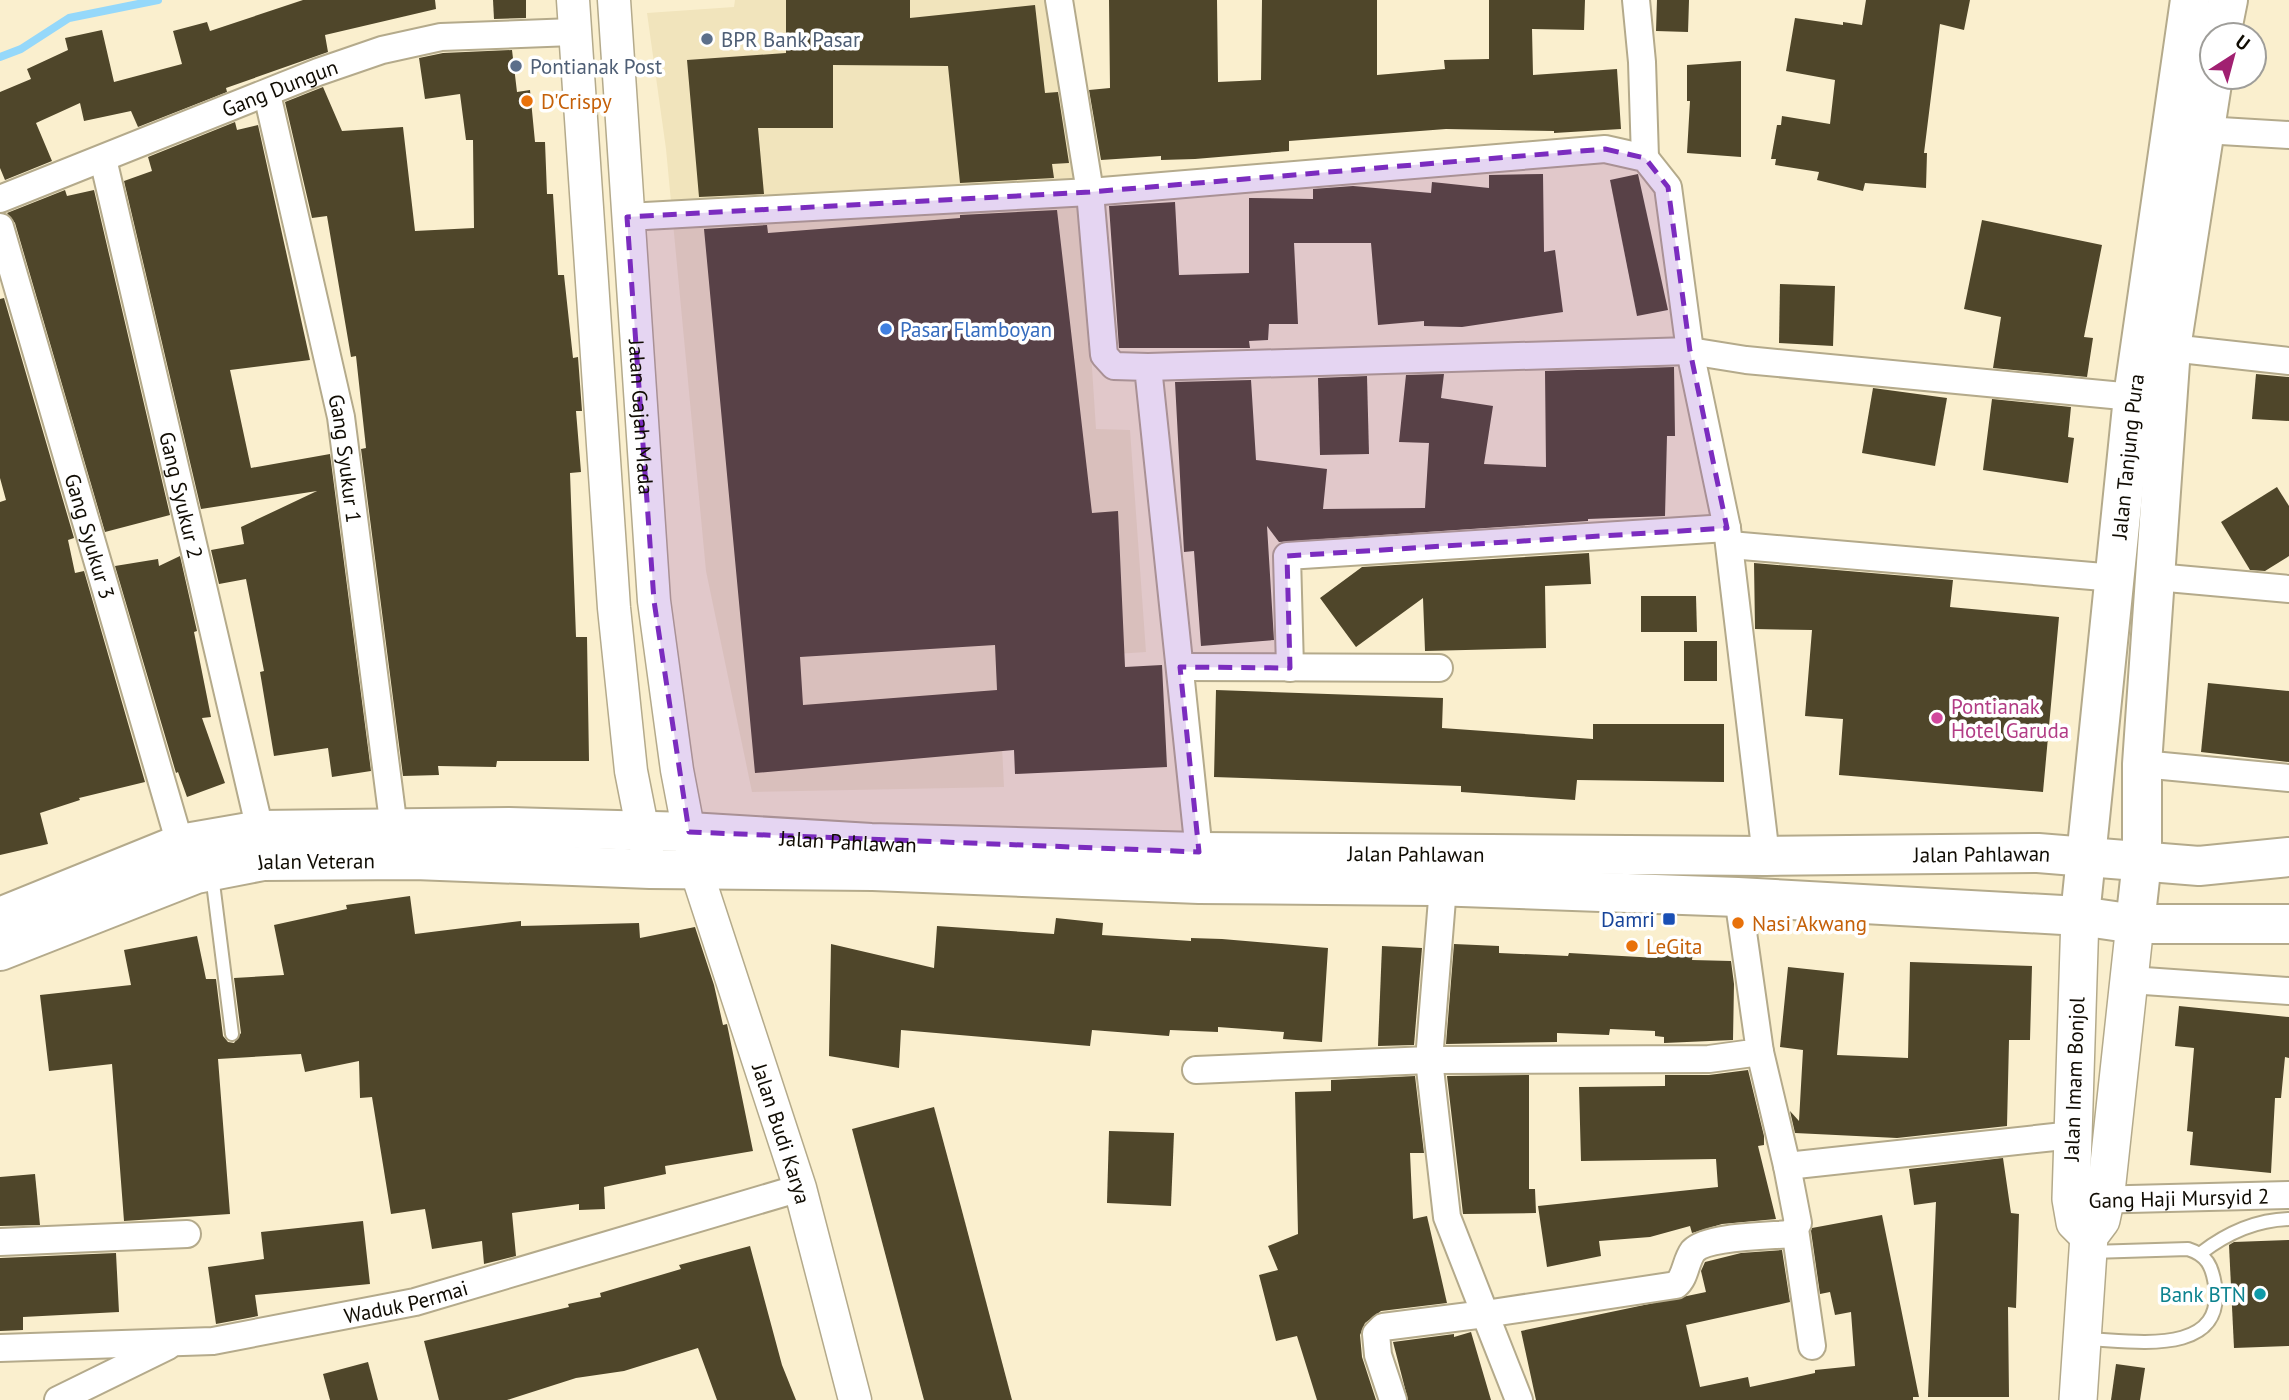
<svg xmlns="http://www.w3.org/2000/svg" width="2289" height="1400" viewBox="0 0 2289 1400" font-family="'PT Sans',sans-serif">
<style>
.built{fill:#f1e4bc}
.lines{fill:none;stroke-linecap:round;stroke-linejoin:round}
.stream{stroke:#95d8fa;stroke-width:8}
.building{fill:#4f462a;fill-rule:evenodd}
.service-casing{stroke:#b4aa8b;stroke-width:16}
.minor-casing{stroke:#b4aa8b;stroke-width:30}
.tertiary-casing{stroke:#b4aa8b;stroke-width:35}
.secondary-casing{stroke:#b4aa8b;stroke-width:40}
.trunk-casing{stroke:#b4aa8b;stroke-width:42}
.service{stroke:#fff;stroke-width:12}
.minor{stroke:#fff;stroke-width:26}
.tertiary{stroke:#fff;stroke-width:32}
.secondary{stroke:#fff;stroke-width:37}
.trunk{stroke:#fff;stroke-width:38}
.marked{fill:#7b2cbf;fill-opacity:0.2;stroke:#7b2cbf;stroke-width:5;stroke-dasharray:14 9;stroke-linejoin:round}
.service-dot{fill:#5c6f8a;stroke:#fff;stroke-width:2.5}
.food-dot{fill:#e8710a;stroke:#fff;stroke-width:2.5}
.shop-dot{fill:#3f7fe0;stroke:#fff;stroke-width:2.5}
.hotel-dot{fill:#d1479c;stroke:#fff;stroke-width:2.5}
.transit-dot{fill:#1a4fb4;stroke:#fff;stroke-width:2.5}
.culture-dot{fill:#0f9aa8;stroke:#fff;stroke-width:2.5}
.labels{text-anchor:middle;dominant-baseline:central;stroke-width:7;stroke-linejoin:round;paint-order:stroke}
.service-label{font-size:21px;fill:#4e5e75;stroke:#fff;text-anchor:start}
.street-label{font-size:21px;fill:#100c03;stroke:#fff}
.food-label{font-size:21px;fill:#c56008;stroke:#fff;text-anchor:start}
.shop-label{font-size:21px;fill:#366cbe;stroke:#fff;text-anchor:start}
.hotel-label{font-size:21px;fill:#b23c85;stroke:#fff;text-anchor:start}
.transit-label{font-size:21px;fill:#164399;stroke:#fff;text-anchor:end}
.culture-label{font-size:21px;fill:#0d838f;stroke:#fff;text-anchor:end}
</style>
<rect width="100%" height="100%" fill="#faefce"/>
<!-- built -->
<path class="built" d="M735 0H1048L1083 229 1096 429 1130 430 1146 652 998 662 1004 787 752 792 706 571 666 149 647 13 734 7Z"/>
<g class="lines">
<!-- stream -->
<path class="stream" d="M0 57 21 49 69 18 158 0"/>
</g>
<!-- building -->
<g class="building">
<path d="M303 0H435L436 9 325 35 328 52 226 88 227 92 138 127 131 111 84 121 80 103 36 123 52 161 5 180 0 168V92L31 79 27 69 68 50 65 38 102 30 114 82 182 64 173 31 207 22 210 31Z"/>
<path d="M493 0H526V18L494 19Z"/>
<path d="M786 0H910V18L1035 5 1045 93 1058 92 1069 163 1052 164 1054 178 960 183 948 66 833 65V128H758L764 194 699 197 687 60 786 53Z"/>
<path d="M1109 0H1217L1218 82 1261 80 1262 0H1377V75L1445 69 1444 60 1489 59V0H1585L1584 30 1532 29 1533 75 1617 69 1621 129 1554 133V131L1446 129 1289 141V151L1195 159 1161 160V156L1101 160 1089 90 1110 88Z"/>
<path d="M1657 0H1689L1688 32 1656 31Z"/>
<path d="M1866 0H1970L1964 30 1940 24 1924 153H1927L1926 188 1865 183 1863 191 1817 180 1819 172 1775 165 1776 159H1771L1777 125H1781L1782 116 1830 124 1835 80 1786 71 1795 18 1843 25V22L1862 25Z"/>
<path d="M512 50 517 92 530 90 535 142H545L547 194H553L558 275H564L573 358 578 357 582 411H576L581 472 570 473 576 637H587L589 761H497L496 767 438 766 439 775 403 776 361 449 366 448 356 356 351 357 327 216 312 218 285 102 323 87 342 131 403 127 415 231 474 228 473 140H466L460 94 425 99 419 58 443 53Z"/>
<path d="M1741 61V157L1687 153 1690 101H1687V65Z"/>
<path d="M235 122 237 130 258 125 310 360 230 370 251 468 330 454 371 771 332 777 328 748 274 756 260 672 264 671 246 579 219 584 211 550 244 544 241 527 317 491 201 509 124 181 152 171 148 157Z"/>
<path d="M1543 174 1544 252 1555 250 1563 312 1462 327 1424 326V321L1378 325 1371 243H1294L1298 324H1269L1268 340 1249 341 1250 348H1119L1109 206 1175 202 1179 275 1249 273V198L1313 199V189L1353 186 1431 193 1432 182 1489 188V175Z"/>
<path d="M1638 174 1668 310 1637 316 1610 180Z"/>
<path d="M65 190 67 196 94 190 170 515 105 532 15 223 7 213Z"/>
<path d="M1057 210 1092 513 1118 511 1125 667 1162 665 1167 767 1015 774 1014 750 755 773 704 229 767 225 768 233 960 218V215ZM995 645 997 690 803 705 800 657Z"/>
<path d="M1982 220 2102 245 2084 337 2093 338 2087 377 1993 368 2001 317 1964 309Z"/>
<path d="M1780 284 1835 286 1833 346 1779 343Z"/>
<path d="M4 298 74 538 68 540 75 573 84 571 145 782 79 798 80 800 40 813 48 844 0 855V502L6 500 0 478V299Z"/>
<path d="M1674 367 1675 436H1667L1665 516 1588 519V521L1279 542 1267 526 1274 640 1201 646 1194 551 1184 552 1175 382 1251 380 1256 460 1327 469 1323 509 1425 508 1429 443 1399 442 1406 375 1444 374 1441 398 1493 406 1484 464 1546 467 1545 371Z"/>
<path d="M2256 374 2289 377V421L2252 419Z"/>
<path d="M1367 376 1369 454 1320 455 1318 378Z"/>
<path d="M1873 388 1947 398 1935 466 1862 453Z"/>
<path d="M1992 399 2071 407 2068 437 2074 438 2068 483 1983 470Z"/>
<path d="M2277 487 2289 506V556L2265 571 2250 570 2221 522Z"/>
<path d="M1589 553 1591 584 1545 586 1546 648 1425 651 1423 598 1356 647 1320 598 1362 567Z"/>
<path d="M180 556 197 631 194 632 211 717 202 718 225 783 187 797 178 772 176 773 115 566 158 559 159 566Z"/>
<path d="M1754 563 1953 580 1950 607 2059 617 2043 792 1839 775 1843 719 1805 716 1812 630 1755 629Z"/>
<path d="M1641 596H1696L1697 632H1641Z"/>
<rect x="1684" y="641" width="33" height="40"/>
<path d="M2208 683 2289 691V762L2201 752Z"/>
<path d="M1216 690 1443 698 1442 728 1593 739V724H1724V782L1577 780 1575 800 1461 792V786L1214 777Z"/>
<path d="M410 896 415 934 521 921V926L639 923 640 938 695 927 714 985 723 1025 727 1024 753 1151 665 1166 666 1174 604 1187 605 1209 579 1210V1204L512 1213 516 1256 484 1264 482 1241 432 1249 425 1209 391 1214 372 1097 360 1098 359 1061 305 1072 301 1054 218 1059 230 1214 124 1221 112 1064 49 1071 40 995 131 985 124 950 197 936 206 979H216L223 1036 228 1042 234 1043 241 1033 234 978 284 975 274 925 347 909 346 905Z"/>
<path d="M1056 918 1103 923 1102 935 1191 941V938L1222 939 1328 948 1322 1042 1283 1039 1284 1032 1218 1027V1032L1170 1030 1169 1036 1092 1030 1090 1046 901 1030 899 1068 829 1056 831 944 934 968 937 926 1054 934Z"/>
<path d="M1454 944 1499 946V953L1568 956 1569 953 1657 958 1658 950 1693 951 1692 960 1731 961 1734 984 1733 1040 1664 1043V1037L1655 1036V1031L1610 1029 1609 1035 1557 1033V1042L1446 1044Z"/>
<path d="M1382 946 1422 948 1414 1045 1378 1046Z"/>
<path d="M1910 962 2032 966 2030 1040H2009L2007 1126 1897 1138 1795 1133 1790 1111 1799 1121 1803 1050 1780 1047 1788 967 1844 973 1837 1055 1908 1058Z"/>
<path d="M2179 1006 2289 1017V1058L2285 1057 2281 1098H2275L2271 1173 2190 1165 2193 1132 2187 1131 2194 1048 2175 1046Z"/>
<path d="M1748 1070 1764 1136V1145L1758 1146 1776 1219 1722 1224 1692 1233 1690 1226 1650 1237 1599 1241 1601 1256 1547 1267 1538 1206 1718 1187 1716 1159 1581 1161 1579 1087 1665 1086V1075H1709Z"/>
<path d="M1529 1075V1189H1535L1536 1213 1463 1214 1447 1076Z"/>
<path d="M1415 1076 1424 1153H1410L1413 1219 1427 1216 1447 1303 1381 1311 1365 1323 1360 1335 1362 1357 1376 1400H1317L1297 1336 1276 1341 1259 1275 1278 1270 1268 1246 1298 1234 1295 1092 1331 1091V1080Z"/>
<path d="M934 1107 961 1207 1012 1400H924L852 1129Z"/>
<path d="M1109 1131 1174 1133 1171 1206 1107 1203Z"/>
<path d="M2003 1158 2011 1213 2019 1214 2016 1308 2008 1307 2009 1397H1928L1936 1202 1914 1205 1909 1169Z"/>
<path d="M35 1174 40 1225 0 1226V1177Z"/>
<path d="M1882 1215 1919 1397H1913V1400H1536L1521 1331 1706 1292 1701 1271 1705 1262 1741 1253 1782 1250 1790 1302 1686 1325 1700 1387 1748 1377 1750 1387 1815 1373V1370L1855 1366 1851 1312 1835 1315 1830 1292 1820 1294 1811 1231 1812 1228Z"/>
<path d="M363 1221 370 1284 255 1295 258 1316 216 1324 208 1267 264 1259 261 1232Z"/>
<path d="M2289 1240V1346L2234 1348 2229 1245 2234 1242Z"/>
<path d="M750 1246 782 1365 796 1400H717L698 1348 624 1371 576 1378 507 1400H439L424 1341 569 1307 568 1304 601 1297 600 1293 681 1269 679 1265Z"/>
<path d="M116 1253 119 1312 23 1317V1330L0 1331V1258Z"/>
<path d="M1471 1332 1491 1400H1408L1393 1342 1454 1334V1337Z"/>
<path d="M368 1362 378 1400H330L323 1374Z"/>
<path d="M2116 1364 2145 1368 2140 1400H2111Z"/>
</g>
<g class="lines">
<!-- service casing -->
<g class="service-casing">
<g id="service">
<path d="M212 875 232 1034"/>
<path d="M2201 1253C2227 1233 2255 1220 2289 1219"/>
<path d="M2085 1339C2129 1340 2226 1359 2215 1285 2212 1266 2207 1255 2188 1249L2091 1252"/>
</g>
</g>
<!-- minor casing -->
<g class="minor-casing">
<g id="minor">
<path d="M1059 0 1090 192 1104 355 1114 366 1148 367 1199 852"/>
<path d="M1636 0 1642 62 1645 158"/>
<path id="s1" d="M267 94 341 417 394 829"/>
<path d="M2204 130 2289 135"/>
<path id="s2" d="M103 159 260 830"/>
<path id="s3" d="M0 199 318 72 382 50 441 37 573 32"/>
<path d="M627 217 1090 192 1605 149 1645 158 1668 187 1690 351 1727 528 1766 856"/>
<path id="s4" d="M0 227 180 844"/>
<path d="M2171 348 2289 361"/>
<path d="M1148 367 1690 351 1746 360 2133 397"/>
<path d="M1730 545 2115 578"/>
<path d="M2156 577 2289 589"/>
<path d="M1180 667 1439 668"/>
<path d="M1290 668 1287 556 1727 528"/>
<path d="M2142 764 2289 778"/>
<path d="M2130 980 2289 991"/>
<path d="M1760 1052 1787 1166"/>
<path d="M1196 1070 1429 1060 1709 1059 1760 1052 1738 897"/>
<path id="s5" d="M2090 1200 2289 1195"/>
<path d="M1795 1229 1812 1346"/>
<path d="M0 1242 187 1234"/>
<path id="s6" d="M0 1348 213 1341 415 1302 800 1188"/>
<path d="M58 1400 168 1346"/>
<path d="M1393 1400 1378 1355 1376 1334 1383 1327 1485 1314 1447 1217 1429 1060 1443 887"/>
<path d="M1519 1400 1485 1314 1676 1285C1686 1277 1685 1262 1693 1251 1707 1236 1769 1236 1791 1234L1798 1223 1787 1166 2073 1135"/>
</g>
</g>
<!-- tertiary casing -->
<g class="tertiary-casing">
<g id="tertiary">
<path d="M573 0 614 608 631 771 647 852"/>
<path id="s7" d="M614 0 654 601 677 770 696 870 800 1188 855 1400"/>
</g>
</g>
<!-- secondary casing -->
<g class="secondary-casing">
<g id="secondary">
<path d="M2080 916 2071 1199 2075 1222 2089 1236"/>
<path d="M2078 1400 2089 1236 2101 1220 2105 1201 2135 924"/>
</g>
</g>
<!-- trunk casing -->
<g class="trunk-casing">
<g id="trunk">
<path d="M2221 35 2228 0"/>
<path id="s8" d="M2080 916 2133 397 2190 0"/>
<path id="s9" d="M0 917 180 844 260 830 509 827 689 832 871 843 1199 852 1766 856 2038 853 2199 866 2289 857"/>
<path d="M2135 924 2142 861V764L2171 348 2213 77"/>
<path id="s10" d="M0 951 196 874 263 861 415 860 650 869 873 871 1199 884 1433 886 1738 897 2080 916 2135 924H2289"/>
</g>
</g>
<!-- service -->
<use href="#service" class="service"/>
<!-- minor -->
<use href="#minor" class="minor"/>
<!-- tertiary -->
<use href="#tertiary" class="tertiary"/>
<!-- secondary -->
<use href="#secondary" class="secondary"/>
<!-- trunk -->
<use href="#trunk" class="trunk"/>
</g>
<!-- marked area -->
<path class="marked" d="M1605 149 1645 158 1668 187 1690 351 1727 528 1287 556 1290 668 1180 667 1199 852 689 832 654 601 627 217 1090 192Z"/>
<!-- markers -->
<g class="service-dot">
<circle cx="707" cy="39" r="7"/>
<circle cx="516" cy="66" r="7"/>
</g>
<g class="food-dot">
<circle cx="527" cy="101" r="7"/>
<circle cx="1738" cy="923" r="7"/>
<circle cx="1632" cy="946" r="7"/>
</g>
<circle class="shop-dot" cx="886" cy="329" r="7"/>
<circle class="hotel-dot" cx="1937" cy="718" r="7"/>
<rect class="transit-dot" x="1662" y="912" width="14" height="14" rx="3.5"/>
<circle class="culture-dot" cx="2260" cy="1294" r="7"/>
<g class="labels">
<!-- service labels -->
<g class="service-label">
<text x="721" y="39">BPR Bank Pasar</text>
<text x="530" y="66">Pontianak Post</text>
</g>
<!-- street labels -->
<g class="street-label">
<text stroke="none"><textPath href="#s3" startOffset="301">Gang Dungun</textPath></text>
<text stroke="none"><textPath href="#s7" startOffset="418">Jalan Gajah Mada</textPath></text>
<text stroke="none"><textPath href="#s8" startOffset="462">Jalan Tanjung Pura</textPath></text>
<text stroke="none"><textPath href="#s1" startOffset="373">Gang Syukur 1</textPath></text>
<text stroke="none"><textPath href="#s2" startOffset="345">Gang Syukur 2</textPath></text>
<text stroke="none"><textPath href="#s4" startOffset="322">Gang Syukur 3</textPath></text>
<text stroke="none"><textPath href="#s9" startOffset="864">Jalan Pahlawan</textPath></text>
<text stroke="none"><textPath href="#s9" startOffset="1432">Jalan Pahlawan</textPath></text>
<text stroke="none"><textPath href="#s9" startOffset="1998">Jalan Pahlawan</textPath></text>
<text stroke="none"><textPath href="#s10" startOffset="332">Jalan Veteran</textPath></text>
<text transform="translate(2074 1079) rotate(-88)">Jalan Imam Bonjol</text>
<text stroke="none"><textPath href="#s7" startOffset="1152">Jalan Budi Karya</textPath></text>
<text stroke="none"><textPath href="#s5" startOffset="89">Gang Haji Mursyid 2</textPath></text>
<text stroke="none"><textPath href="#s6" startOffset="410">Waduk Permai</textPath></text>
</g>
<!-- food labels -->
<g class="food-label">
<text x="541" y="101">D'Crispy</text>
<text x="1752" y="923">Nasi Akwang</text>
<text x="1646" y="946">LeGita</text>
</g>
<!-- shop labels -->
<g class="shop-label">
<text x="900" y="329">Pasar Flamboyan</text>
</g>
<!-- hotel labels -->
<g class="hotel-label">
<text x="1951" y="706">Pontianak<tspan x="1951" dy="24">Hotel Garuda</tspan></text>
</g>
<!-- transit labels -->
<g class="transit-label">
<text x="1655" y="919">Damri</text>
</g>
<!-- culture labels -->
<g class="culture-label">
<text x="2246" y="1294">Bank BTN</text>
</g>
</g>
<!-- north arrow -->
<g transform="translate(2233 56) rotate(36)"><circle r="33" fill="#ffffff" stroke="#9f9e9a" stroke-width="2"/>
<path d="M0-5L12 26L0 18L-12 26Z" fill="#a12071"/>
<text y="-10" font-size="19" font-weight="bold" text-anchor="middle" fill="#100c03">U</text>
</g>
</svg>
